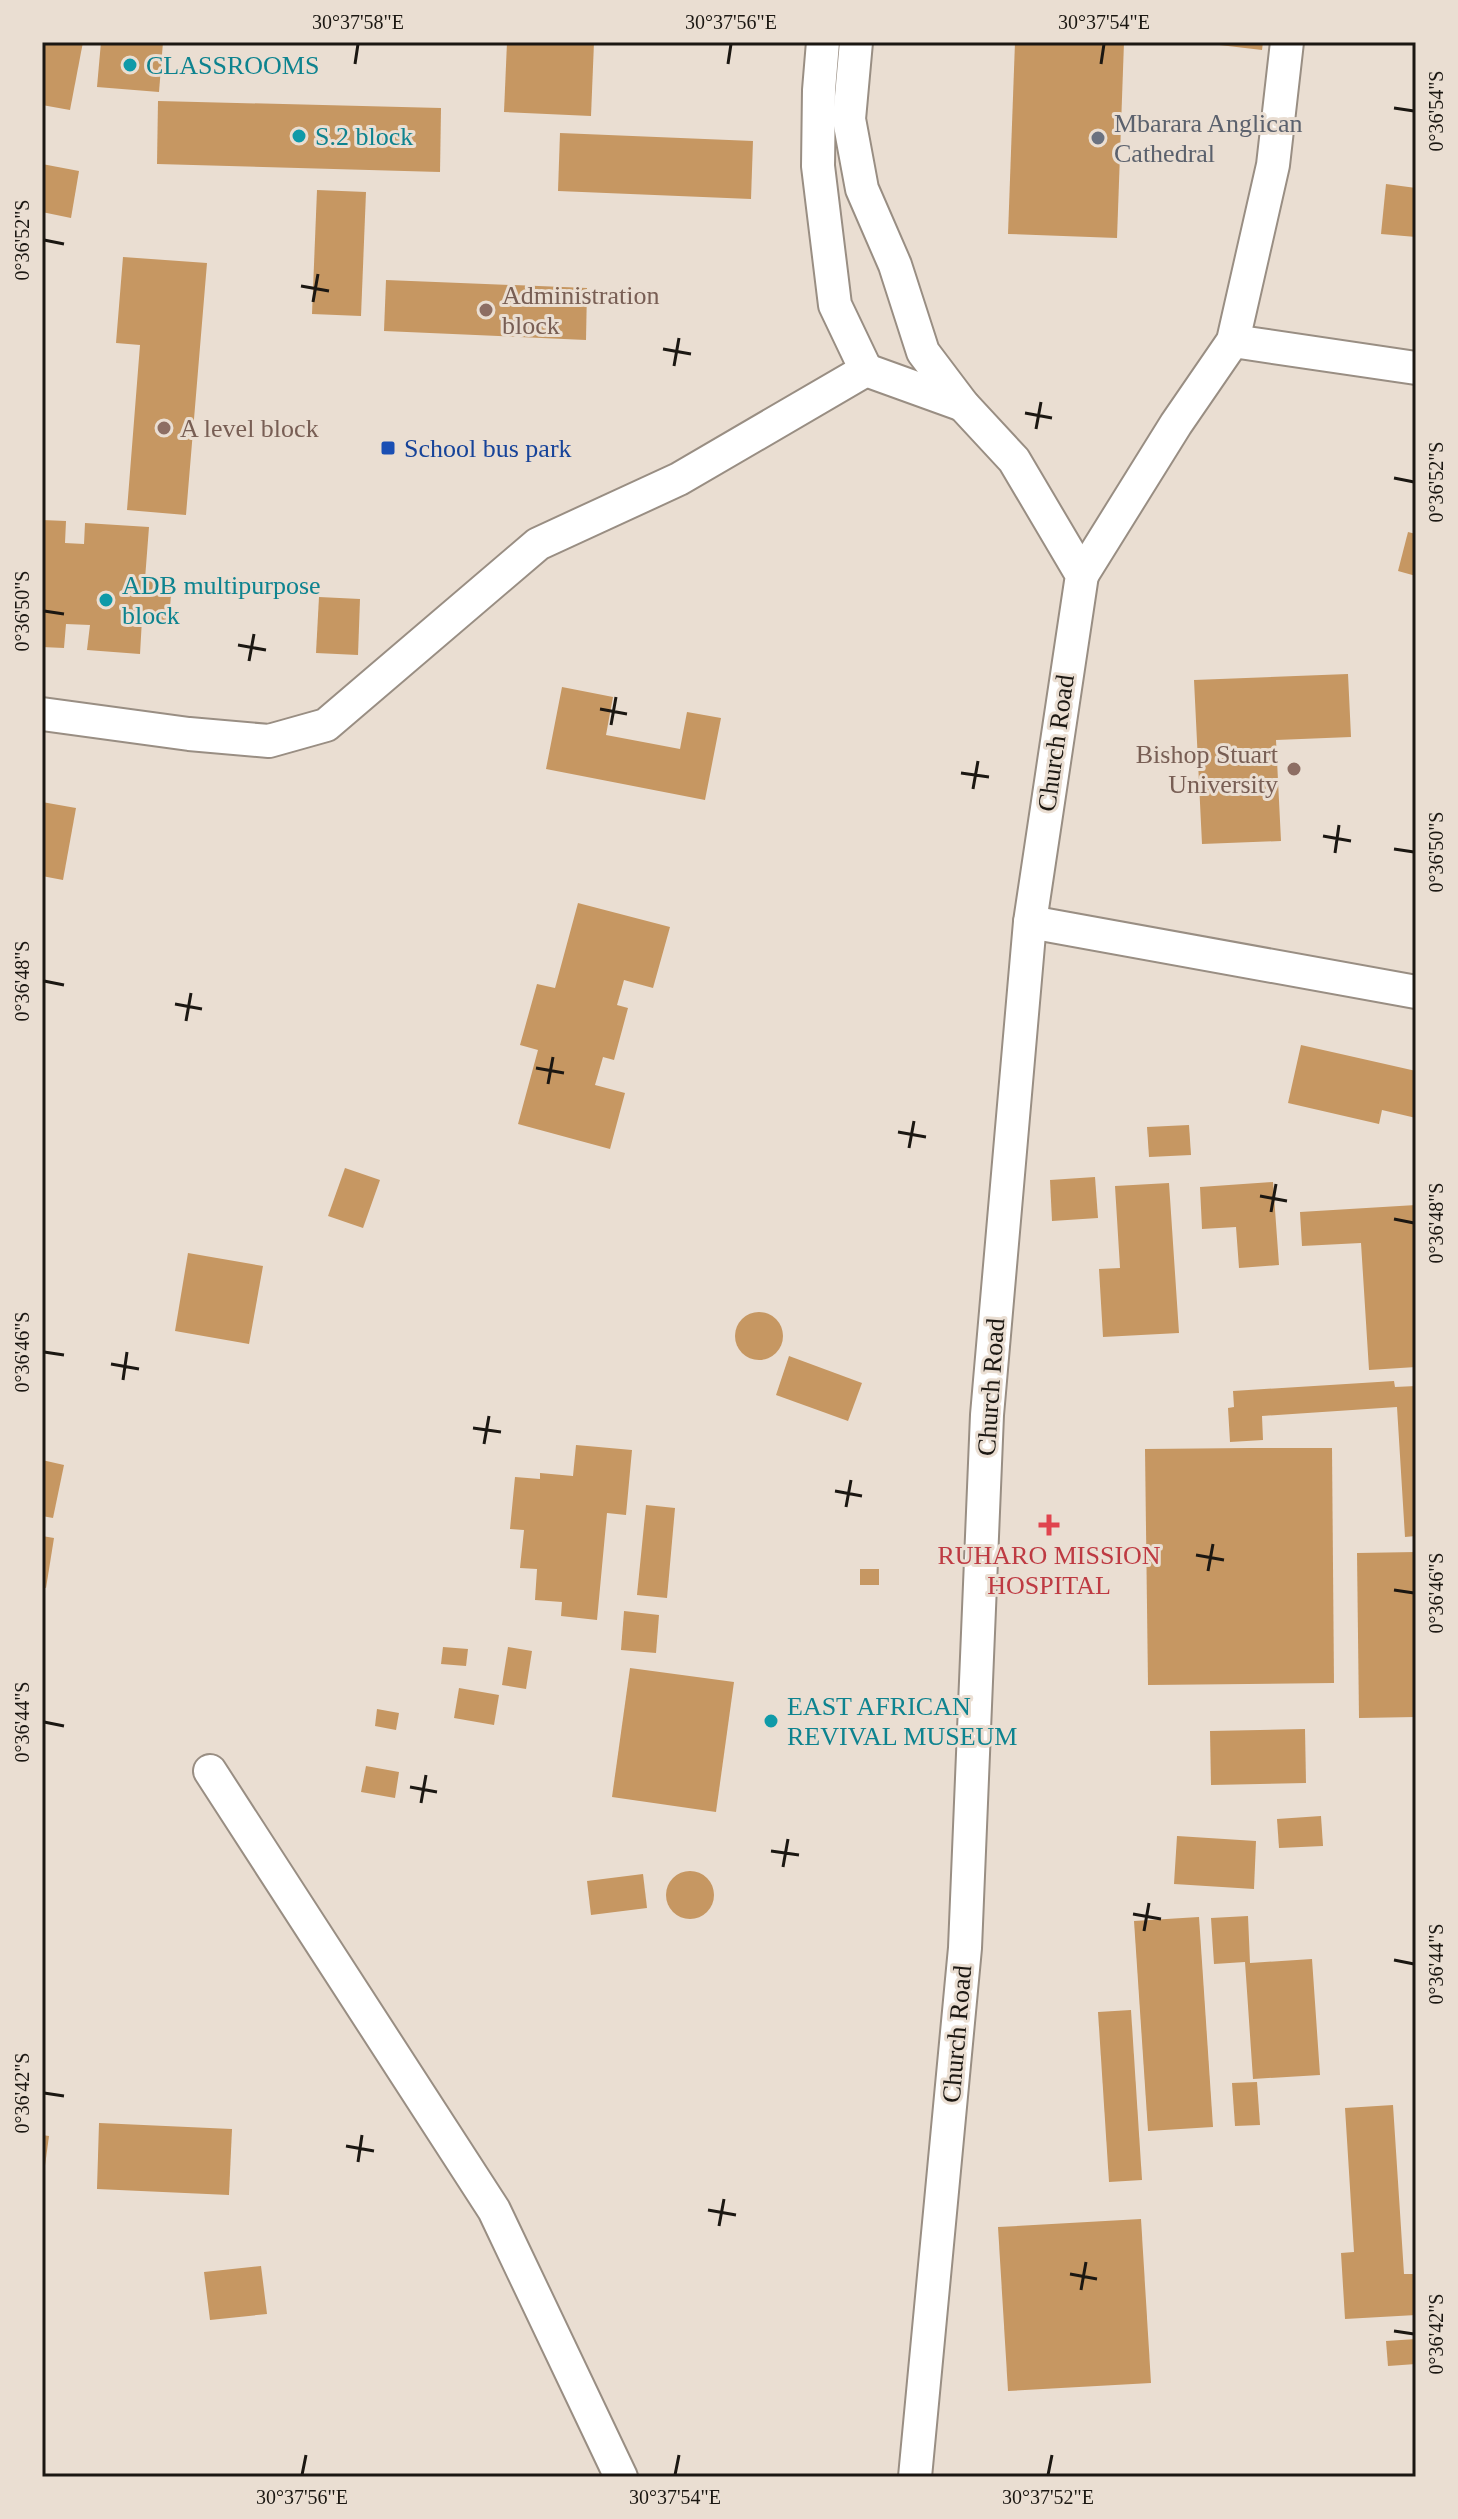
<svg xmlns="http://www.w3.org/2000/svg" width="1458" height="2519" viewBox="0 0 1458 2519" font-family="'Times New Roman',serif">
<style>
.building{fill:#c69762}
.lines{fill:none;stroke-linecap:round;stroke-linejoin:round}
.street-casing{stroke:#998e83;stroke-width:36}
.street{stroke:#fff;stroke-width:32}
.ticks{fill:none;stroke:#1b1712;stroke-width:3}
.culture-dot{fill:#0f9aa8;stroke:#eaded2;stroke-width:3}
.worship-dot{fill:#6b7280;stroke:#eaded2;stroke-width:3}
.education-dot{fill:#8d6e63;stroke:#eaded2;stroke-width:3}
.transit-dot{fill:#1a4fb4;stroke:#eaded2;stroke-width:3}
.health-dot{fill:#e0444e;stroke:#eaded2;stroke-width:3}
.labels{text-anchor:middle;dominant-baseline:central;stroke-width:6;stroke-linejoin:round;paint-order:stroke}
.culture-label{font-size:26px;fill:#0d838f;stroke:#eaded2;text-anchor:start}
.worship-label{font-size:26px;fill:#5b616d;stroke:#eaded2;text-anchor:start}
.education-label{font-size:26px;fill:#785e54;stroke:#eaded2;text-anchor:start}
.transit-label{font-size:26px;fill:#164399;stroke:#eaded2;text-anchor:start}
.street-label{font-size:26px;fill:#1b1712;stroke:#eaded2}
.health-label{font-size:26px;fill:#be3a42;stroke:#eaded2}
.neatline{fill:none;stroke:#1b1712;stroke-width:3}
.ticks-label{font-size:20px;text-anchor:middle;fill:#1b1712}
</style>
<rect width="100%" height="100%" fill="#eaded2"/>
<!-- building -->
<g class="building">
<path d="M42 42H83L70 110 42 105Z"/>
<path d="M101 42H163L159 92 97 87Z"/>
<path d="M507 42H594L591 116 504 112Z"/>
<path d="M1015 42H1124L1117 238 1008 234Z"/>
<path d="M1211 42H1263L1262 50 1211 44Z"/>
<path d="M158 101 441 108 440 172 157 164Z"/>
<path d="M560 133 753 141 751 199 558 191Z"/>
<path d="M42 164 79 171 71 218 42 212Z"/>
<path d="M1386 184 1416 188V237L1381 234Z"/>
<path d="M317 190 366 192 361 316 312 314Z"/>
<path d="M123 257 207 263 186 515 127 510 140 345 116 343Z"/>
<path d="M386 280 587 288 586 340 384 331Z"/>
<path d="M42 520 66 521 65 543 84 544 85 523 149 527 145 579 172 581 169 621 142 619 140 654 87 650 90 625 66 624 64 648 42 647Z"/>
<path d="M1408 532 1416 534V576L1398 571Z"/>
<path d="M319 597 360 599 358 655 316 653Z"/>
<path d="M1348 674 1351 737 1276 740 1281 841 1202 844 1194 680Z"/>
<path d="M562 687 613 697 606 735 680 749 687 712 721 718 705 800 546 769Z"/>
<path d="M42 802 76 808 63 880 42 876Z"/>
<path d="M578 903 670 927 653 988 624 980 617 1005 628 1008 614 1060 603 1057 595 1085 625 1093 610 1149 518 1124 538 1050 520 1045 537 984 555 988Z"/>
<path d="M1301 1045 1416 1071V1118L1382 1110 1379 1124 1288 1103Z"/>
<path d="M1189 1125 1191 1155 1149 1157 1147 1127Z"/>
<path d="M345 1168 380 1180 363 1228 328 1216Z"/>
<path d="M1095 1177 1098 1218 1052 1221 1050 1180Z"/>
<path d="M1273 1182 1279 1265 1239 1268 1236 1227 1202 1229 1200 1187Z"/>
<path d="M1169 1183 1179 1333 1103 1337 1099 1269 1120 1268 1115 1186Z"/>
<path d="M1416 1205V1367L1369 1370 1361 1243 1302 1246 1300 1212Z"/>
<path d="M188 1253 263 1266 249 1344 175 1331Z"/>
<circle cx="759" cy="1336" r="24"/>
<path d="M789 1356 862 1383 848 1421 776 1395Z"/>
<path d="M1394 1381 1395 1387 1416 1386V1536L1405 1537 1397 1407 1262 1416 1263 1440 1230 1442 1228 1408 1234 1407 1233 1391Z"/>
<path d="M576 1445 632 1450 626 1515 607 1513 597 1620 561 1616 562 1602 535 1600 537 1569 520 1568 524 1530 510 1529 515 1477 540 1479V1473L573 1476Z"/>
<path d="M1250 1448H1332L1334 1683 1148 1685 1145 1449Z"/>
<path d="M42 1460 64 1465 53 1518 42 1516Z"/>
<path d="M646 1505 675 1508 667 1598 637 1595Z"/>
<path d="M42 1536 54 1538 46 1588 42 1587Z"/>
<path d="M1416 1552V1717L1359 1718 1357 1553Z"/>
<rect x="860" y="1569" width="19" height="16"/>
<path d="M624 1611 659 1615 656 1653 621 1650Z"/>
<path d="M443 1647 468 1649 466 1666 441 1664Z"/>
<path d="M508 1647 532 1651 526 1689 502 1685Z"/>
<path d="M630 1668 734 1682 716 1812 612 1797Z"/>
<path d="M459 1688 499 1695 494 1725 454 1718Z"/>
<path d="M377 1709 399 1713 396 1730 375 1726Z"/>
<path d="M1305 1729 1306 1783 1211 1785 1210 1731Z"/>
<path d="M366 1766 399 1772 395 1798 361 1792Z"/>
<path d="M1321 1816 1323 1846 1279 1848 1277 1819Z"/>
<path d="M1177 1836 1256 1841 1254 1889 1174 1884Z"/>
<circle cx="690" cy="1895" r="24"/>
<path d="M643 1874 647 1908 591 1915 587 1881Z"/>
<path d="M1248 1916 1250 1963 1312 1959 1320 2075 1253 2079 1245 1962 1214 1964 1211 1918Z"/>
<path d="M1199 1917 1213 2127 1148 2131 1134 1921Z"/>
<path d="M1131 2010 1142 2180 1109 2182 1098 2012Z"/>
<path d="M1257 2082 1260 2125 1235 2126 1232 2083Z"/>
<path d="M1393 2105 1404 2274H1416V2315L1345 2319 1341 2253 1354 2252 1345 2108Z"/>
<path d="M99 2123 232 2129 229 2195 97 2189Z"/>
<path d="M42 2135 49 2136 44 2173 42 2172Z"/>
<path d="M1141 2219 1151 2383 1008 2391 998 2227Z"/>
<path d="M261 2266 267 2314 210 2320 204 2272Z"/>
<path d="M1416 2339V2364L1388 2366 1386 2341Z"/>
</g>
<g class="lines">
<!-- street casing -->
<g class="street-casing">
<g id="street">
<path d="M823 42 819 90 818 166 835 305 866 370"/>
<path d="M856 42 849 119 862 189 895 265 923 352 963 405 1014 460 1082 575 1030 922 987 1415 965 1948 915 2477"/>
<path d="M1233 341 1416 368"/>
<path d="M1082 575 1176 424 1233 341 1273 165 1287 42"/>
<path d="M42 714 189 734 269 741 326 725 538 544 679 479 866 370 963 405"/>
<path d="M1030 922 1416 992"/>
<path d="M210 1771 494 2210 621 2477"/>
</g>
</g>
<!-- street -->
<use href="#street" class="street"/>
</g>
<!-- ticks -->
<path class="ticks" d="M355 64 358 44M728 64 731 44M1101 64 1104 44M1394 108 1414 111M44 240 64 244M301 286 329 291M313 302 318 274M663 349 691 354M674 366 679 338M1025 413 1052 418M1036 429 1041 402M1394 478 1414 482M44 611 64 614M238 645 266 650M249 661 254 634M600 709 627 714M611 725 616 697M961 773 989 777M973 789 978 761M1323 836 1351 841M1394 849 1414 852M1335 853 1339 825M44 981 64 985M175 1004 202 1009M186 1021 191 993M536 1068 564 1073M548 1084 553 1057M898 1132 926 1137M909 1148 914 1121M1260 1196 1287 1201M1271 1212 1276 1184M1394 1219 1414 1223M44 1352 64 1355M111 1364 139 1369M123 1380 127 1352M473 1428 501 1432M484 1444 489 1416M835 1491 862 1496M846 1507 851 1480M1196 1555 1224 1560M1208 1571 1213 1544M1394 1590 1414 1593M44 1722 64 1726M410 1787 437 1792M421 1803 426 1775M771 1851 799 1855M783 1867 788 1839M1133 1914 1161 1919M1144 1931 1149 1903M1394 1960 1414 1964M44 2093 64 2096M346 2146 374 2151M358 2162 362 2135M708 2210 736 2215M719 2226 724 2199M1070 2274 1097 2279M1081 2290 1086 2262M1394 2331 1414 2334M302 2475 306 2455M675 2475 679 2455M1048 2475 1052 2455"/>
<!-- markers -->
<g class="culture-dot">
<circle cx="130" cy="65" r="8"/>
<circle cx="299" cy="136" r="8"/>
<circle cx="106" cy="600" r="8"/>
<circle cx="771" cy="1721" r="8"/>
</g>
<circle class="worship-dot" cx="1098" cy="138" r="8"/>
<g class="education-dot">
<circle cx="486" cy="310" r="8"/>
<circle cx="164" cy="428" r="8"/>
<circle cx="1294" cy="769" r="8"/>
</g>
<rect class="transit-dot" x="380" y="440" width="16" height="16" rx="4"/>
<path class="health-dot" d="M1045 1513h8v8h8v8h-8v8h-8v-8h-8v-8h8z"/>
<g class="labels">
<!-- culture labels -->
<g class="culture-label">
<text x="146" y="65">CLASSROOMS</text>
<text x="315" y="136">S.2 block</text>
<text x="122" y="585">ADB multipurpose<tspan x="122" dy="30">block</tspan></text>
<text x="787" y="1706">EAST AFRICAN<tspan x="787" dy="30">REVIVAL MUSEUM</tspan></text>
</g>
<!-- worship labels -->
<g class="worship-label">
<text x="1114" y="123">Mbarara Anglican<tspan x="1114" dy="30">Cathedral</tspan></text>
</g>
<!-- education labels -->
<g class="education-label">
<text x="502" y="295">Administration<tspan x="502" dy="30">block</tspan></text>
<text x="180" y="428">A level block</text>
<text x="1278" y="754" text-anchor="end">Bishop Stuart<tspan x="1278" dy="30">University</tspan></text>
</g>
<!-- transit labels -->
<g class="transit-label">
<text x="404" y="448">School bus park</text>
</g>
<!-- street labels -->
<g class="street-label">
<text transform="translate(1056 743) rotate(-82)">Church Road</text>
<text transform="translate(991 1387) rotate(-86)">Church Road</text>
<text transform="translate(957 2034) rotate(-85)">Church Road</text>
</g>
<!-- health labels -->
<g class="health-label">
<text x="1049" y="1555">RUHARO MISSION<tspan x="1049" dy="30">HOSPITAL</tspan></text>
</g>
</g>
<!-- border -->
<rect width="1458" height="2519" fill="none" stroke="#eaded2" stroke-width="88"/>
<rect x="44" y="44" width="1370" height="2431" class="neatline"/>
<g class="ticks-label">
<text x="358" y="29">30°37'58"E</text>
<text x="731" y="29">30°37'56"E</text>
<text x="1104" y="29">30°37'54"E</text>
<text transform="translate(1436 111) rotate(-90)" y="7">0°36'54"S</text>
<text transform="translate(22 240) rotate(-90)" y="7">0°36'52"S</text>
<text transform="translate(1436 482) rotate(-90)" y="7">0°36'52"S</text>
<text transform="translate(22 611) rotate(-90)" y="7">0°36'50"S</text>
<text transform="translate(1436 852) rotate(-90)" y="7">0°36'50"S</text>
<text transform="translate(22 981) rotate(-90)" y="7">0°36'48"S</text>
<text transform="translate(1436 1223) rotate(-90)" y="7">0°36'48"S</text>
<text transform="translate(22 1352) rotate(-90)" y="7">0°36'46"S</text>
<text transform="translate(1436 1593) rotate(-90)" y="7">0°36'46"S</text>
<text transform="translate(22 1722) rotate(-90)" y="7">0°36'44"S</text>
<text transform="translate(1436 1964) rotate(-90)" y="7">0°36'44"S</text>
<text transform="translate(22 2093) rotate(-90)" y="7">0°36'42"S</text>
<text transform="translate(1436 2334) rotate(-90)" y="7">0°36'42"S</text>
<text x="302" y="2504">30°37'56"E</text>
<text x="675" y="2504">30°37'54"E</text>
<text x="1048" y="2504">30°37'52"E</text>
</g>
</svg>
